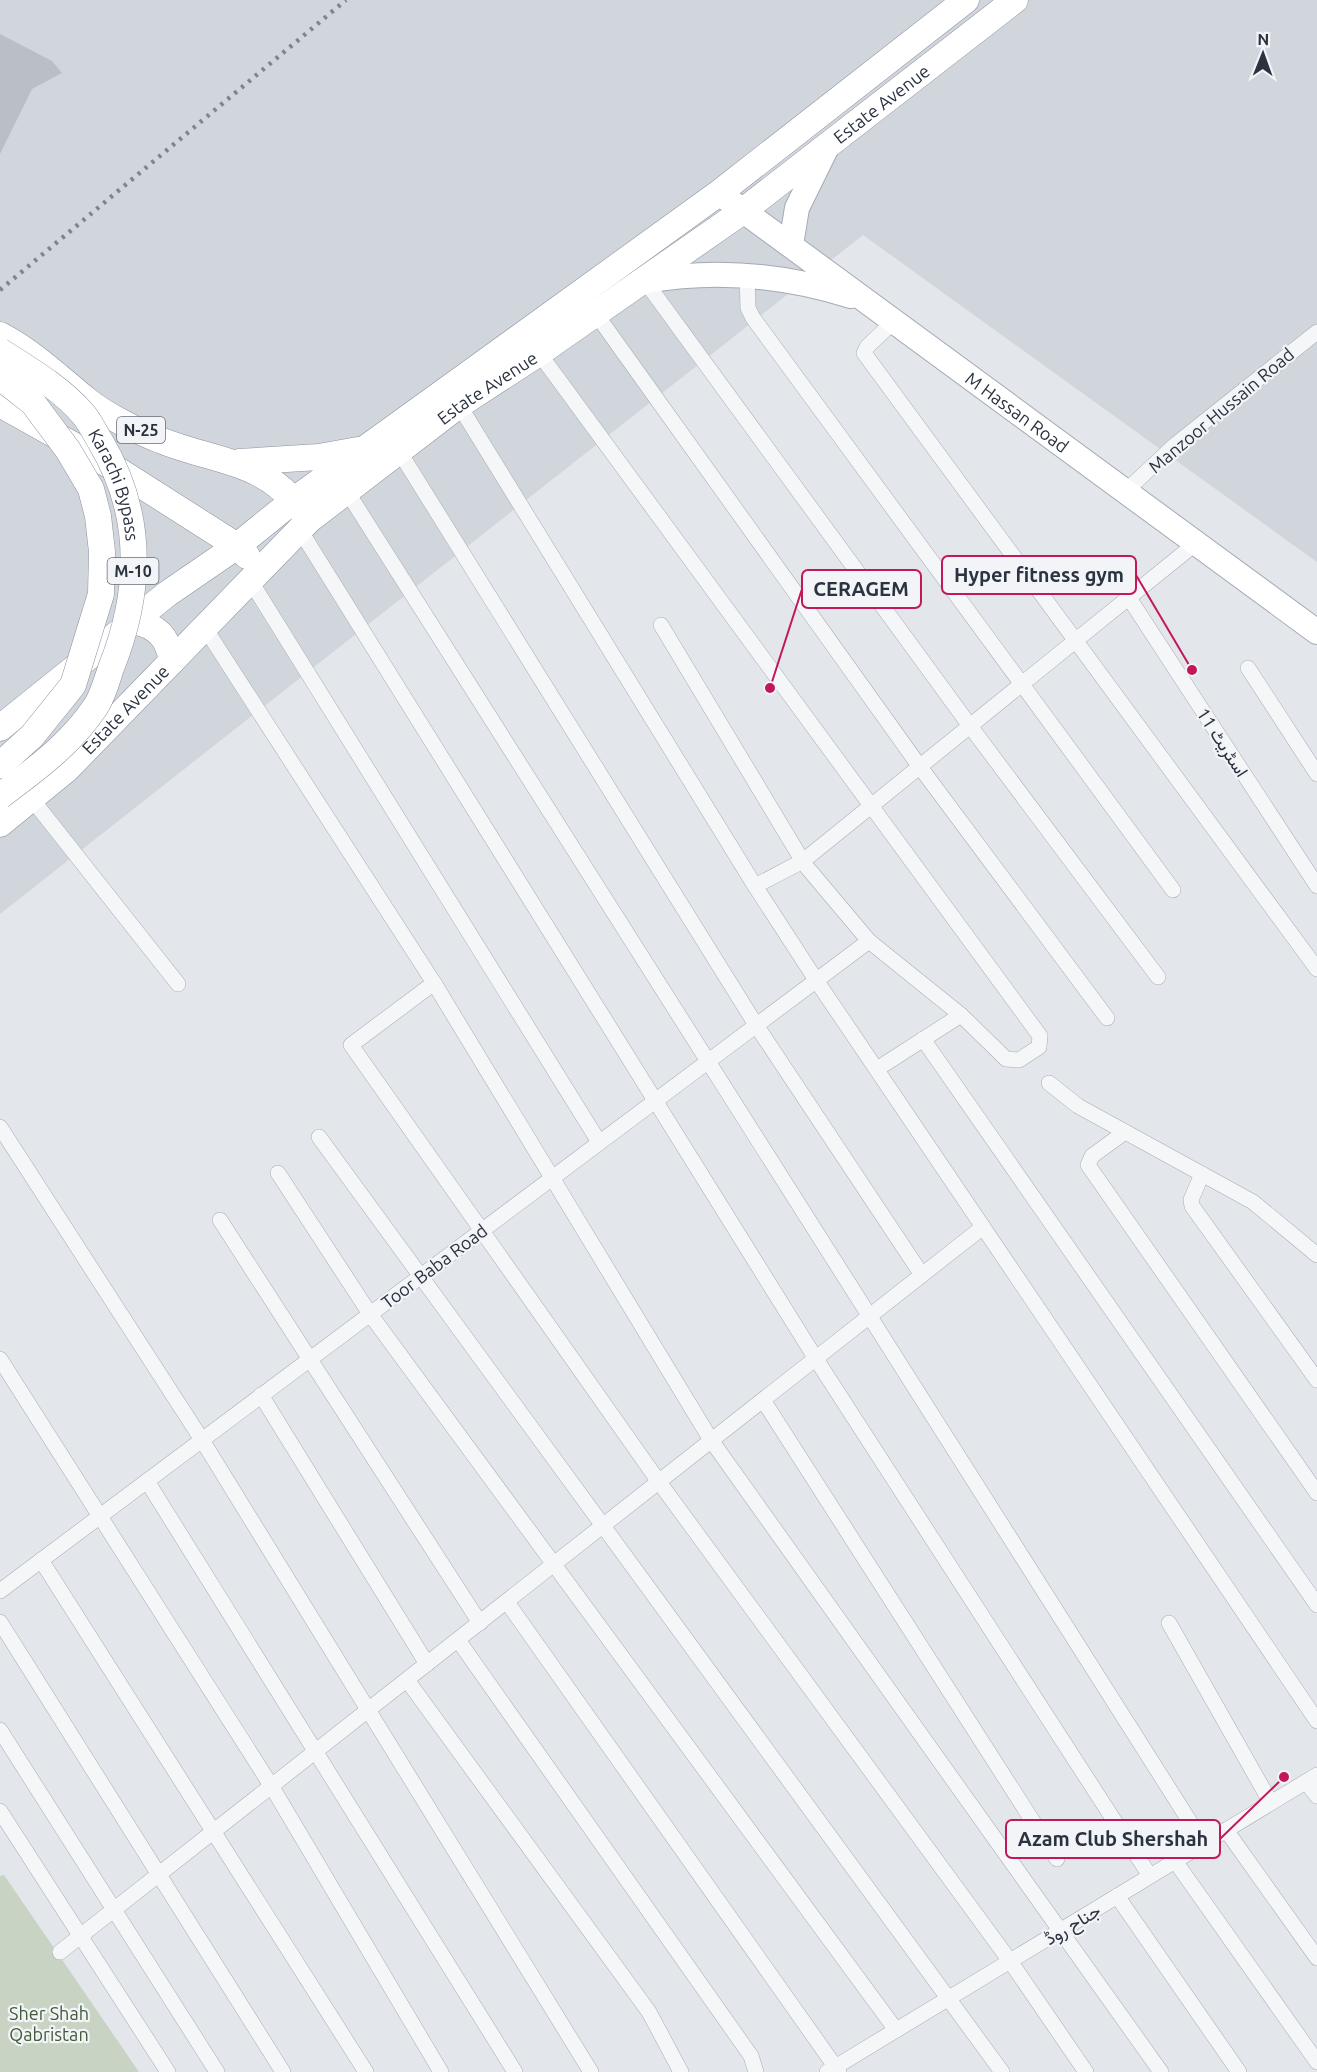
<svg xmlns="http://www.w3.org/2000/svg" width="1317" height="2072" viewBox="0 0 1317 2072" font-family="Ubuntu,Vazirmatn,sans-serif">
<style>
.built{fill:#d1d5dc}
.green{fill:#c8d3c4}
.building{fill:#babfc7}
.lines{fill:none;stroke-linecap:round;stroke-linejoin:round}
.minor-casing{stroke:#a8adb4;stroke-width:16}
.primary-casing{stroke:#a3aab5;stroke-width:26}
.trunk-casing{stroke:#8b93a0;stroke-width:27}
.minor{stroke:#f5f6f8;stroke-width:15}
.primary{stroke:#fff;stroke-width:24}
.trunk{stroke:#fff;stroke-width:26}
.rail{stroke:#7d8593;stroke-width:4.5;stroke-dasharray:3 6;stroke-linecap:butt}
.trunk-bridge-casing{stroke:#8b93a0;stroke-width:27;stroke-linecap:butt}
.trunk-bridge{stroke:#fff;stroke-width:26}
.labels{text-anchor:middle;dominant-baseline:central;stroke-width:4.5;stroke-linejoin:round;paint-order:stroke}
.shield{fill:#f2f4f7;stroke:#676d78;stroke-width:1.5}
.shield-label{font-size:16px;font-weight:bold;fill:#2b3341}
.street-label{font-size:18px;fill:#2b3341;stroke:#f2f4f7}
.park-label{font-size:18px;fill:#405c3a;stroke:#f2f4f7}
.leader{fill:none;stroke:#c2185b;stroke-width:2}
.callout-dot{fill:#c2185b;stroke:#f2f4f7;stroke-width:2}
.callout{fill:#f2f4f7;stroke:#c2185b;stroke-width:2}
.callout-label{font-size:20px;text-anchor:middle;font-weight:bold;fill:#2b3341}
</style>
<rect width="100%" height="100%" fill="#e3e6ea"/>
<!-- built -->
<path class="built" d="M0 0H1317V562L863 235 0 914Z"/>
<!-- green -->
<path class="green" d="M4 1875 139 2072H0V1876Z"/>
<!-- building -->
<path class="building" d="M0 34 52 61 62 73 32 89 0 154Z"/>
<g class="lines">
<!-- minor casing -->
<g class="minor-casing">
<g id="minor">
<path d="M747 277 748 308 753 318 1173 890"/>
<path d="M645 281 970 726 1158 977"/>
<path d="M596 314 920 767 1107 1018"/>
<path d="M894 321 867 347 864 353 1317 969"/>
<path d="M539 353 1040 1036 1039 1047 1019 1060 1006 1059 961 1015 869 941 805 865 661 625"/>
<path d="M459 405 755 886 816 980 1317 1721"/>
<path d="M399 451 756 1025 922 1275"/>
<path d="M346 490 1204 1844"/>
<path d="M1127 490 1175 445 1317 332"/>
<path d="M300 530 816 1359 1150 1876"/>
<path d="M250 580 599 1142"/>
<path d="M1129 598 1317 886"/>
<path d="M205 628 434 983 711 1440 1161 2072"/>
<path d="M1248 668 1317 774"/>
<path d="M31 798 178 984"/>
<path d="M755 886 803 861 1195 544"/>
<path d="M434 983 351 1045 659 1482 1010 1961 1086 2072"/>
<path d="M923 1039 1317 1605"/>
<path d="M877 1069 961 1015"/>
<path d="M1049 1083 1078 1106 1253 1202 1317 1255"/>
<path d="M0 1127 202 1440 591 2072"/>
<path d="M1125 1132 1092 1156 1088 1165 1317 1493"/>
<path d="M319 1137 1002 2072"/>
<path d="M278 1173 370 1314 896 2030"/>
<path d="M1202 1174 1191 1200 1192 1206 1317 1380"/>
<path d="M220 1220 480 1623"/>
<path d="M0 1359 272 1787 441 2072"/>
<path d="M261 1395 427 1664"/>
<path d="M763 1400 1057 1859"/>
<path d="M147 1481 515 2072"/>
<path d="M41 1560 366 2072"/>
<path d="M0 1591 869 941"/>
<path d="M507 1602 839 2072"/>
<path d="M0 1622 283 2072"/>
<path d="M1169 1623 1271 1803"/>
<path d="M458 1640 751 2056 756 2072"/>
<path d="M407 1680 649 2012 681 2072"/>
<path d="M0 1730 217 2072"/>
<path d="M1306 1782 1317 1796"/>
<path d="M0 1811 168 2072"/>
<path d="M1226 1830 1317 1958"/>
<path d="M1175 1861 1317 2062"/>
<path d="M1117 1896 1239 2072"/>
<path d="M60 1952 983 1227"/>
<path d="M827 2072 1317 1775"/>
</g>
</g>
<!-- primary casing -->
<g class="primary-casing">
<g id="primary">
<path id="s1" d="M719 193 1317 632"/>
<path d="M791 245 797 208 828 145"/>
<path d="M645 281C714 269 785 275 851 296"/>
</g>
</g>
<!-- trunk casing -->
<g class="trunk-casing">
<g id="trunk">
<path d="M0 335C33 352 59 378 88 401 105 415 139 432 160 440 216 463 263 458 303 512"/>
<path d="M0 404 116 469 237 546 247 556"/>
<path d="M239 462 319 457 358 450"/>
<path d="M134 621C157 626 168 637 172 661"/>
<path d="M0 728 167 594 237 546 294 500 719 193 966 0"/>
<path id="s2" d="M0 824 67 769 309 520 459 405 539 353 743 211 1015 0"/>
</g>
</g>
<!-- minor -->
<use href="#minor" class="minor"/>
<!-- primary -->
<use href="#primary" class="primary"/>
<!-- trunk -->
<use href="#trunk" class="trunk"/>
<!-- rail -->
<path class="rail" d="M0 290 346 0"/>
<!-- trunk-bridge casing -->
<g class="trunk-bridge-casing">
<g id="trunk-bridge">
<path id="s3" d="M0 351C28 369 61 388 83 414 90 422 95 433 100 441 144 514 142 591 111 668 107 680 103 695 96 706 71 744 36 769 0 796"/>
<path d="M0 377 33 403 68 450 91 489 98 516 102 552 101 594 73 685 32 736 0 765"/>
</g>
</g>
<!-- trunk-bridge -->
<use href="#trunk-bridge" class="trunk-bridge"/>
</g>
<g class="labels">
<!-- shield labels -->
<g class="shield">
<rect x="117" y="417" width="48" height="26" rx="4.5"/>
<rect x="107.5" y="558" width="51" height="26" rx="4.5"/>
</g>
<g class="shield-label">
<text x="141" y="430">N-25</text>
<text x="133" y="571">M-10</text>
</g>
<!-- street labels -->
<g class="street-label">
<text stroke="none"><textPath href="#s2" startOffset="1142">Estate Avenue</textPath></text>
<text stroke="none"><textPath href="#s2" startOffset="656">Estate Avenue</textPath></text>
<text transform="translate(1221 410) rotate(-40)">Manzoor Hussain Road</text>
<text stroke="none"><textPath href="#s1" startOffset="370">M Hassan Road</textPath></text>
<text stroke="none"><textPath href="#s3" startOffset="183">Karachi Bypass</textPath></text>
<text stroke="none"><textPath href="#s2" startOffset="170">Estate Avenue</textPath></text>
<text transform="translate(1223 742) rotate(57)">اسٹریٹ 11</text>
<text transform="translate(434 1266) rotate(-37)">Toor Baba Road</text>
<text transform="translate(1072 1924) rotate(-31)">جناح روڈ</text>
</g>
<!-- park labels -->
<g class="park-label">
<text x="49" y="2013">Sher Shah<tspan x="49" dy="21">Qabristan</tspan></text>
</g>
</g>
<!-- callouts -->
<path class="leader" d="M1192 670L1136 575M770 688L802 589M1284 1777L1220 1839"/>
<g class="callout-dot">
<circle cx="1192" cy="670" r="6"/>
<circle cx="770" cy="688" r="6"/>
<circle cx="1284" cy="1777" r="6"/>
</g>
<g class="callout">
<rect x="942" y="556" width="194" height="38" rx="6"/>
<rect x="802" y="570" width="119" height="38" rx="6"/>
<rect x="1006" y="1820" width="214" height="38" rx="6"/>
</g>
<g class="callout-label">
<text x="1039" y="582">Hyper fitness gym</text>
<text x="861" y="596">CERAGEM</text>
<text x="1113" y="1846">Azam Club Shershah</text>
</g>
<!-- north arrow -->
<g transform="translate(1263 54) rotate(1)" stroke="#f2f4f7" stroke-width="4.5" paint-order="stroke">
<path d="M0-4.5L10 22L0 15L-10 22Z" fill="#2b3341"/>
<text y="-9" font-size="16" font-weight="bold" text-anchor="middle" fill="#2b3341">N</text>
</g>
</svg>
